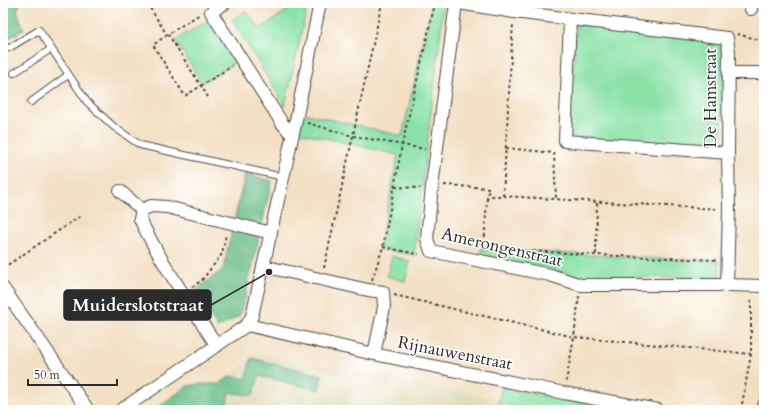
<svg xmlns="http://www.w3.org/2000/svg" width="767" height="413" viewBox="0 0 767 413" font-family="Cardo,serif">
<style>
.built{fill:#e1dcba}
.green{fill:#89e1a6;stroke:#5a8668}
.forest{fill:#6ebf8b;stroke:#4c755b}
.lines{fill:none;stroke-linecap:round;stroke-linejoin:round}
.service-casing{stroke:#494642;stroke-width:8}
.minor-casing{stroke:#494642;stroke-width:14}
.path{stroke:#494642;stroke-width:2;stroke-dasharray:3 3;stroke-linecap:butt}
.service{stroke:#fff;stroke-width:6}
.minor{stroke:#fff;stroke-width:12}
.labels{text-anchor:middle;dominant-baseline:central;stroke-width:3;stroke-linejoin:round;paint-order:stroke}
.street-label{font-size:17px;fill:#2b2b2b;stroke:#fff}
.leader{fill:none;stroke:#2b2b2b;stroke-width:1.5}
.callout-dot{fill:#2b2b2b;stroke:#fff;stroke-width:1.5}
.callout{fill:#2b2b2b;stroke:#2b2b2b;stroke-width:1.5}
.callout-label{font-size:18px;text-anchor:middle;font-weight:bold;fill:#fff}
</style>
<rect width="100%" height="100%" fill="#fff"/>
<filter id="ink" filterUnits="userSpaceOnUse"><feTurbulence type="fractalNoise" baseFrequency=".025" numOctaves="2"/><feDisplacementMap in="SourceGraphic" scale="8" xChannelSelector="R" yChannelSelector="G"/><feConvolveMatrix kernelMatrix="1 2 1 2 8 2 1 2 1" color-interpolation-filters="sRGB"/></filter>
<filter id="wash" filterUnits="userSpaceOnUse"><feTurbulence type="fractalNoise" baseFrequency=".012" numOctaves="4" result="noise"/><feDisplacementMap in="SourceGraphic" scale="16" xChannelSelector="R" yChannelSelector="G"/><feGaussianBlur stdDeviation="0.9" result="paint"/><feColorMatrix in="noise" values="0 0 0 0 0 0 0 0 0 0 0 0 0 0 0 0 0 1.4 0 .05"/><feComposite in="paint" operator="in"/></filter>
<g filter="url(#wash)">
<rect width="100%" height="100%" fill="#f3e0c4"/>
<!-- built -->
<path class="built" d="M258 354 558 410H182Z"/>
<!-- green -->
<g class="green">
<path d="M298 3H308L285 106 232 20 246 11 260 29Z"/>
<path d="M432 3H444L414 255 379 249 398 155 299 132 303 113 402 136Z"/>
<path d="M209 19 236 62 202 83 175 40Z"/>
<path d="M576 24 723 43 722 148 569 138Z"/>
<path d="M481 249 720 262 719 278 583 277 480 255Z"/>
<path d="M392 256 410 261 405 281 387 276Z"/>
<path d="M502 387 613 409 622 410H535L498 403Z"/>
</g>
<!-- forest -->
<g class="forest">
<path d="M3 3H20L17 11 24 29 6 40 5 62 3 63Z"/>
<path d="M245 174 272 181 245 298 239 316 218 328 193 292 223 269Z"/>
<path d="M251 358 322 375 319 390 259 376 253 396 229 392 226 410H154L187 386 199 384H219L231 376 246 379Z"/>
</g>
</g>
<g filter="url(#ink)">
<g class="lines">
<!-- service casing -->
<g class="service-casing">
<g id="service">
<path d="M9 48 39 30 87 102 114 127 140 145 283 177"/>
<path d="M14 73 51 49"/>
<path d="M31 102 68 75"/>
</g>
</g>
<!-- minor casing -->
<g class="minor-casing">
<g id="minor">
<path d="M225 3 211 12 282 123 292 135"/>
<path d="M456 3 432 186 427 239 431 251 550 275 581 285H727L764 286"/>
<path d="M459 3 514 12 727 38 729 52 728 153 729 209 727 285"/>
<path d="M751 9V3"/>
<path d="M570 19 565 141 728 153"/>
<path d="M729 73H764"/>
<path d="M120 191 142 210"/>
<path d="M263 266 368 290 383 292 384 307 374 354"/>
<path d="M3 288 88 410"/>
<path d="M247 325 374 354 564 393 658 410"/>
<path d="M217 346C190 304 161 263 140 219L142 210 151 206 167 207 271 233"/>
<path d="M764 406V405"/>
<path d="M121 410 247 325 252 316 296 120 320 3"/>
</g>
</g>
<!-- path -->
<g class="path">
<path d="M147 3 167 35 200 14"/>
<path d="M168 34 208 97"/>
<path d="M737 34 764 41"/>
<path d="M167 35 153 45 185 96 232 66"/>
<path d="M307 123 353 136 425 149"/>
<path d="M506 148 554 153 556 199"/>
<path d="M444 185 489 188 487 198 492 196H503L718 209"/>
<path d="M395 187 420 188"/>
<path d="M503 196 513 23"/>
<path d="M383 247 417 254H419"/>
<path d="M485 248 596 255 717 260"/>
<path d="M484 249 487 198"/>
<path d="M596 254 597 202"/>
<path d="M3 268 82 215"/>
<path d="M324 268 382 3"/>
<path d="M372 280 383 247 402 145 435 3"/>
<path d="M192 287 202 280 222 254 226 234"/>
<path d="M394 295 574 337 751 354"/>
<path d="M566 382 574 337 579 296"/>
<path d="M741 410 751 354V297"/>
</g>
<!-- service -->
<use href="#service" class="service"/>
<!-- minor -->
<use href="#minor" class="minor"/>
</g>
</g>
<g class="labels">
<!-- street labels -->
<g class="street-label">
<text transform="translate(710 98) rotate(-90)">De Hamstraat</text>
<text transform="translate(502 247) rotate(13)">Amerongenstraat</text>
<text transform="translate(455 353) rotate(11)">Rijnauwenstraat</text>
</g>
</g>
<!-- callouts -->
<path class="leader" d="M269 272L211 305"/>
<circle class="callout-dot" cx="269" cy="272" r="4"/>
<rect class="callout" x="64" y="290" width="147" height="30" rx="4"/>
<g class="callout-label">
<text x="138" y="311">Muiderslotstraat</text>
</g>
<!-- margin -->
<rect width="767" height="413" fill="none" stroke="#fff" stroke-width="16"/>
<!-- scale -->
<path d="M28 379v6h89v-6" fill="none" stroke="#2b2b2b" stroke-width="2"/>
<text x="34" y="379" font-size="12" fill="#2b2b2b" stroke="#ffffff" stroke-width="3" paint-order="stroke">50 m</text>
</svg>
